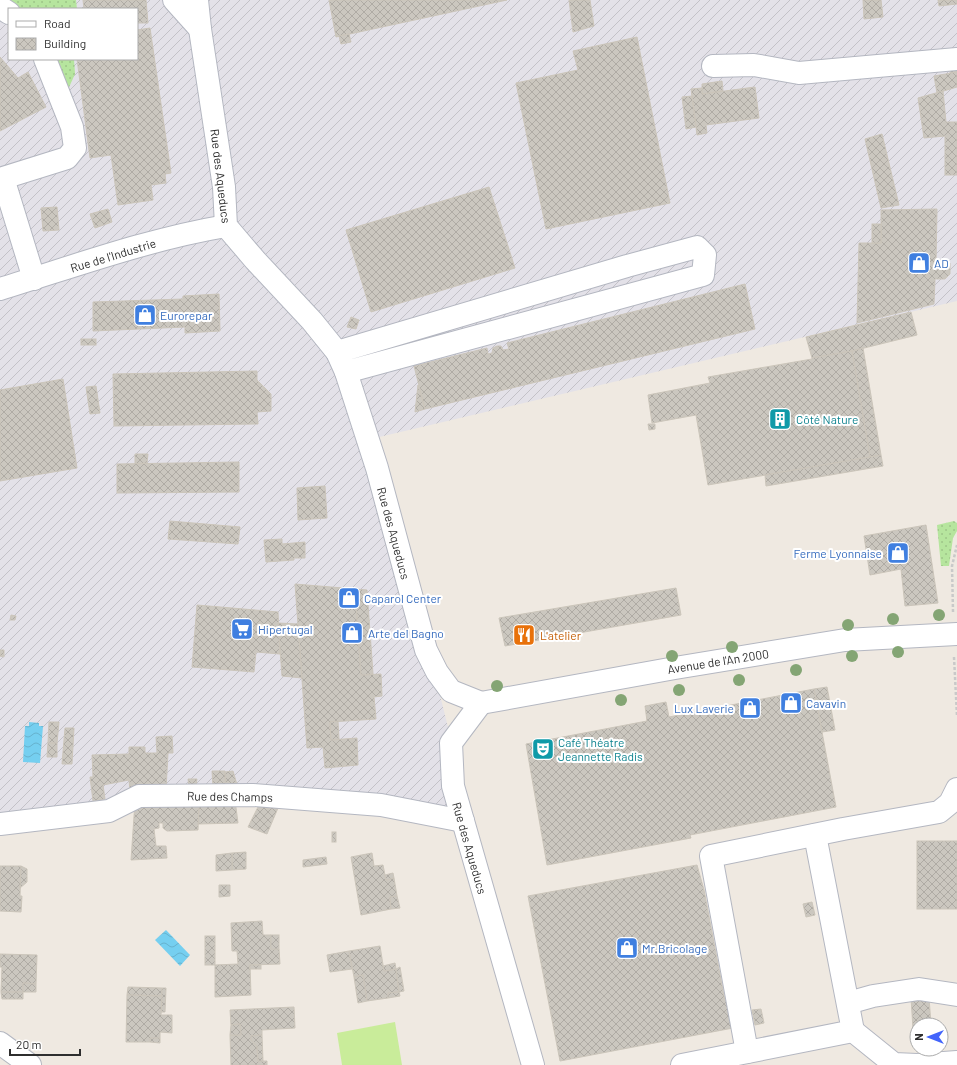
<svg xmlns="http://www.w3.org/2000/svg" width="957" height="1065" viewBox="0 0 957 1065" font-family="Barlow,sans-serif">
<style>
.industrial{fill:url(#industrial-furrows);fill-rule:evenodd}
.green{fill:url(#green-dots)}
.pitch{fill:#c9ec9a}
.water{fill:url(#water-waves)}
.building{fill:url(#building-cross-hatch);stroke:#cbc5ba}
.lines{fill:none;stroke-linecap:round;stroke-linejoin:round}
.minor-casing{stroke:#b4b7c1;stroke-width:24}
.path{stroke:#c9c9c9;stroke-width:2.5;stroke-dasharray:3 2;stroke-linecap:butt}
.minor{stroke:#fff;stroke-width:22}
.tree{fill:#84a574}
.labels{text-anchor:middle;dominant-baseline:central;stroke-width:4;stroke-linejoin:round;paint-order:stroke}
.street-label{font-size:12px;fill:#2e2e2e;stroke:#fff}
.shop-label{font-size:12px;fill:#366cbe;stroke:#fff;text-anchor:start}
.culture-label{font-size:12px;fill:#0d838f;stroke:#fff;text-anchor:start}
.food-label{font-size:12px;fill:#c56008;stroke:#fff;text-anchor:start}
</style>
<defs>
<pattern id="industrial-furrows" width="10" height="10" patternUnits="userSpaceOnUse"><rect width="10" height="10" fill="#e3e1e8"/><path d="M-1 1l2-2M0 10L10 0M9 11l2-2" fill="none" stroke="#c3c1c7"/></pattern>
<pattern id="green-dots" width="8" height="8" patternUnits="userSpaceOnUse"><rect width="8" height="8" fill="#b6e59e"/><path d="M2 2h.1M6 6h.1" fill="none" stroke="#9dc588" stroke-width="1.8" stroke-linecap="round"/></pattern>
<pattern id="water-waves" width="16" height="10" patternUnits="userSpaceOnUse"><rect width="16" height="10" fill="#75cff0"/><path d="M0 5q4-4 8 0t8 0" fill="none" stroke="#66b2ce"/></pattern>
<pattern id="building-cross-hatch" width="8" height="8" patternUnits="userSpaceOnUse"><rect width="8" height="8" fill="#cbc7bf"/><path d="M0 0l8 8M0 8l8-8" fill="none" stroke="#afaba4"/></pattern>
</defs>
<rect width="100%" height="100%" fill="#efe9e1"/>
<!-- industrial -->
<path class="industrial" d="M0 0H957V301L375 438 470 814 337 794 0 815ZM9 9H137V59H9Z"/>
<!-- green -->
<g class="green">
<path d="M1 0H76L77 9H10Z"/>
<path d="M52 59H74L75 74 66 94Z"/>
<path d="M954 521 957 523V531L953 538 949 566H941L937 525Z"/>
</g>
<!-- pitch -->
<path class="pitch" d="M395 1022 402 1065H342L337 1033Z"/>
<!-- water -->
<g class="water">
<path d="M29 722 39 723V726H43L40 763 23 762 25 726H29Z"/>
<path d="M166 930 190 955 180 966 155 940Z"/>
</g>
<!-- building -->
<g class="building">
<path d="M83 0H146L148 23H137V9H84Z"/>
<path d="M329 0H507L336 37Z"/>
<path d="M569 0H590L594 26 573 32Z"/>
<path d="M863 0H881L883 17 864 19Z"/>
<path d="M938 0H957V4L939 6Z"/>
<path d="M150 28 171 173 165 174 166 183 151 185 153 200 118 205 111 155 90 158 77 59H137V30Z"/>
<path d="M349 34 351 42 341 44 339 36Z"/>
<path d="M637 37 670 203 546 229 516 83 578 70 573 51Z"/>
<path d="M0 57 18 78 28 72 46 107 0 131Z"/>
<path d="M957 65V72L950 73V66Z"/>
<path d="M957 72V87L937 93 934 76Z"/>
<path d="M722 81 723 91 702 94V84Z"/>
<path d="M755 87 759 118 706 125 707 133 697 135 691 89 702 88V94Z"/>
<path d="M943 91 946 122H957V175H945V136L924 138 918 98Z"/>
<path d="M692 96 696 127 686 129 682 97Z"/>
<path d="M882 134 899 205 881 208 865 139Z"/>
<path d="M489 187 515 268 371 312 346 230Z"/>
<path d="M57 207 59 230 43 231 41 208Z"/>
<path d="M108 209 112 222 95 228 90 214Z"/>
<path d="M937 209 936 263H950V274L945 279H935L934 304 857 323 859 243H881V210Z"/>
<rect x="872" y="224" width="9" height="19"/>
<path d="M745 284 755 329 425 409 414 366 487 348 488 354 492 353 493 348 497 346H501L503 350 509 349 507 343Z"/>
<path d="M219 294 220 331 185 333V327L93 331V302L183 299V296Z"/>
<path d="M911 312 917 335 852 351 812 358 806 337Z"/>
<path d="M351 317 359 320 356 329 347 327Z"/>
<rect x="81" y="339" width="15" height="6"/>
<path d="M863 348 881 455 870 457 852 351Z"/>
<path d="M852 351 870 457 708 485 696 415 652 423 648 395 710 383 708 377 812 359V358Z"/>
<path d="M257 371V380L271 394V411L257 412 258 424 114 426 113 374Z"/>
<path d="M63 379 77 468 0 481V390Z"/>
<path d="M418 385 425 409 415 412Z"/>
<path d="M96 386 100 413 90 414 86 387Z"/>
<path d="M648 424H655V429L649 430Z"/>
<path d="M135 454H148L147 463 135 464Z"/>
<path d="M881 455 883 466 766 486 765 475Z"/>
<path d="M239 462V492L117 493V464Z"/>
<path d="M325 486 327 518 298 520 297 488Z"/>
<path d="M170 521 240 527 238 544 168 539Z"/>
<path d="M926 525 938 603 905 606 901 569 870 575 864 536Z"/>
<path d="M282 539V544L305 542V558H294V560L266 562 264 540Z"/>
<path d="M295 584 355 589 361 675 381 674 382 696 374 697 376 719 330 722 331 740 357 738 358 765 325 768 323 747 307 748Z"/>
<path d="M676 588 681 615 505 646 499 618Z"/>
<path d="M355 589 367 590 373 674 361 675Z"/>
<path d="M197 605 278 612 280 654 256 652 254 672 192 667Z"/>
<path d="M11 615 16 616 15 620H10Z"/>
<path d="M278 623 298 624 302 678 282 676Z"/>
<path d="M0 650H4V657L0 656Z"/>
<path d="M827 687 835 730 822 732 814 689Z"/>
<path d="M814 689 836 807 690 835 691 838 547 865 526 744 647 721 645 706 666 702 669 717Z"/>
<path d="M338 721 339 739 331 740 330 722Z"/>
<path d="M49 722H59L57 743H48Z"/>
<path d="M65 728H74L72 764H62Z"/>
<path d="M172 736 173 753H168L166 790 130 791 129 780 103 785 105 799 93 801 90 777H93L92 755 129 754V747H145V753H157L156 737Z"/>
<path d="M48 743H57V757H47Z"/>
<path d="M212 771H225L226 788 213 787Z"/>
<path d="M233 771 238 788H226L225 772Z"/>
<path d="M188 779H197L196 786H189Z"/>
<path d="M235 800 238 823 198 824 199 803Z"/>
<path d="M135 802 199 803 198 830 167 831 163 828V823H159V828L154 829 156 846H166L167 858 131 860Z"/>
<path d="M259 805 294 806 293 809 278 808 267 834 248 827Z"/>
<rect x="332" y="832" width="4" height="10"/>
<rect x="917" y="841" width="40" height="68"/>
<path d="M246 852V869L232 870V853Z"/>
<path d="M232 853V870L216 871V855Z"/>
<path d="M372 853 374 866 383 865 386 880 394 878 397 896 390 897 391 909 361 915 351 857Z"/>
<path d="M326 857 327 864 303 867V860Z"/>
<path d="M697 865 704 890 725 1001 728 1000 733 1028 560 1061 528 896Z"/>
<path d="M0 866H21L20 896H22L21 912 0 911Z"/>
<path d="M21 866 27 869V882L20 888Z"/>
<path d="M393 873 394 878 386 880 385 875Z"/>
<path d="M219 885H230V896L219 897Z"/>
<path d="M397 896 400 908 391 909 390 897Z"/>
<path d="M812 902 815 915 806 917 803 904Z"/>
<path d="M262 921 263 935H271V949H279L280 964 250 965 251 995 215 997V965L238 964 237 951H232L231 923Z"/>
<rect x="271" y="935" width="8" height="14"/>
<rect x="205" y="936" width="10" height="29"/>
<path d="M380 946 384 971 396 969 399 992 388 993V998L367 1001 363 975 354 977 349 951Z"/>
<path d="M349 951 352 969 330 972 327 955Z"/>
<path d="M0 954 37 955 36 984 23 983V992H1L2 967H0Z"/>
<path d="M395 963 396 969 384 971 383 966Z"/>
<rect x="250" y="965" width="11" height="4"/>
<path d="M400 967 404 991 399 992 396 969Z"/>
<path d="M363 975 367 1001 358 1003 354 977Z"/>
<path d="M23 983 36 984V992H23Z"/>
<path d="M128 987 162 988V996L127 995Z"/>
<path d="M162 988H166L165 1012H161Z"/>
<path d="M1 992H23V999H2Z"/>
<path d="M399 992 400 996 388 998V993Z"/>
<path d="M127 995 162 996 161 1015H172V1033L160 1032V1038H150V1042H126Z"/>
<path d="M929 997 931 1025H917V1044H914L911 998Z"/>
<path d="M294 1007 295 1028 262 1030V1035L251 1036V1040L257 1046 258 1061H267V1065H231L230 1035H241L240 1024 231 1025 230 1010Z"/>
<path d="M761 1009 764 1023 755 1025 752 1010Z"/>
<path d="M240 1024 241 1035H230L231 1025Z"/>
<path d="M262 1035 263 1061H258L257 1046 251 1040V1036Z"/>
<path d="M150 1038H160V1043L150 1042Z"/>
</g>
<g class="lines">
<!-- minor casing -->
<g class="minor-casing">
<g id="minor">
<path d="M174 0 200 29"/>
<path d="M197 0 200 29 224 187 226 226 255 260 312 321 337 352 346 372 377 468 426 650 437 672 451 691 481 703"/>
<path d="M0 7 9 13"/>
<path d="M713 66 754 65 799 73 957 59"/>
<path d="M34 279 3 178 67 158 75 148 72 127 45 59"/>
<path d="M0 289C75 266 149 239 226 226"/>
<path d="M337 352 627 266 697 247 705 255 703 275 346 372"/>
<path d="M481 703 675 668 845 640 957 634"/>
<path d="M481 703 451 743 453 786 533 1065"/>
<path d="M0 824 109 811 139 796 253 795 381 805 463 821"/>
<path d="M848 1003 873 996 919 989 957 995"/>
<path d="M853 1031 894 1064 917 1065 957 1062"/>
<path d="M0 1043 30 1065"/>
<path d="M747 1052 711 856 843 829 939 812 950 803 957 789"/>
<path d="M682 1065 853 1031 815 835"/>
</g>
</g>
<!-- path -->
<g class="path">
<path d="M953 612 952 566 957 545"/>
<path d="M954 657 957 716"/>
</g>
<!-- minor -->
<use href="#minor" class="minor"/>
</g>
<!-- trees -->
<g class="tree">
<circle cx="939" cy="615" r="6"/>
<circle cx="893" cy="619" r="6"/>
<circle cx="848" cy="625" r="6"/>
<circle cx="732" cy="647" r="6"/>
<circle cx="898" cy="652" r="6"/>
<circle cx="672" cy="656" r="6"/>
<circle cx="852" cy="656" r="6"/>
<circle cx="796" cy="670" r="6"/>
<circle cx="739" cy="680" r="6"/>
<circle cx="497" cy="686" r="6"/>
<circle cx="679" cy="690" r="6"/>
<circle cx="621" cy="700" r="6"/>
</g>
<!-- icons -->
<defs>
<g id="shop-square" transform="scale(1.15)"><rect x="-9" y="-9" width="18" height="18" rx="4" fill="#3f7fe0" stroke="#fff"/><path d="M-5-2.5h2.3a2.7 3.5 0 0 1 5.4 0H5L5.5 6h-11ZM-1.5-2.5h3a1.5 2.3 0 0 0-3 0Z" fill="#fff"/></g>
<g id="building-square" transform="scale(1.15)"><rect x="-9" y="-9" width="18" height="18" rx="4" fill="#0f9aa8" stroke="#fff"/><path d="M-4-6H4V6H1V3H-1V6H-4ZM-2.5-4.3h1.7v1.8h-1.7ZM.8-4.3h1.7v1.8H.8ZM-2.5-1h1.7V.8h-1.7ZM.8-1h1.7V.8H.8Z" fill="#fff"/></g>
<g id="supermarket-square" transform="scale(1.15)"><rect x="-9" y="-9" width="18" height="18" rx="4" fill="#3f7fe0" stroke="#fff"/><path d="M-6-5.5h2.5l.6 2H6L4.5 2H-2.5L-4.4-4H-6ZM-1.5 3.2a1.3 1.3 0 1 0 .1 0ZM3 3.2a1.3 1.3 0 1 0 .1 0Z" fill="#fff"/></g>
<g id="restaurant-square" transform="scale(1.15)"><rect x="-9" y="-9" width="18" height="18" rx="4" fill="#e8710a" stroke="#fff"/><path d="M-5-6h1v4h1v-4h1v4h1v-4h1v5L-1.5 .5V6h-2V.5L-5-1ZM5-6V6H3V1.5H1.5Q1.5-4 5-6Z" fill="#fff"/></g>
<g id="theatre-square" transform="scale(1.15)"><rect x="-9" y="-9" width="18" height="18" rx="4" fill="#0f9aa8" stroke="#fff"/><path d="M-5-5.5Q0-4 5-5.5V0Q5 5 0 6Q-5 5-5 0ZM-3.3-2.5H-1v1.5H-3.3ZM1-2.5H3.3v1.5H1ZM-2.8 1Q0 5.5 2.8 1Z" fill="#fff"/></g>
</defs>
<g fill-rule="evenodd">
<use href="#shop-square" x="919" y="263"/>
<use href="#shop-square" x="145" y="315"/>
<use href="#building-square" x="780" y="419"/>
<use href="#shop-square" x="898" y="553"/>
<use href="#shop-square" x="349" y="598"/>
<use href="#supermarket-square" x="242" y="629"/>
<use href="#shop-square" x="352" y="633"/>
<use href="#restaurant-square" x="524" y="635"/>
<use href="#shop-square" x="791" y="703"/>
<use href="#shop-square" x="750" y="708"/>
<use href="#theatre-square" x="543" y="749"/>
<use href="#shop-square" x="627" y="948"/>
</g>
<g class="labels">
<!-- street labels -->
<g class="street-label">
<text transform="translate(221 176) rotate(83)">Rue des Aqueducs</text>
<text transform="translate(113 255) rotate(-17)">Rue de l'Industrie</text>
<text transform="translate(394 533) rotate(75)">Rue des Aqueducs</text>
<text transform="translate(718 661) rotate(-9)">Avenue de l'An 2000</text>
<text transform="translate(230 796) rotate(1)">Rue des Champs</text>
<text transform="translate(470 848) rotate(74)">Rue des Aqueducs</text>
</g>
<!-- shop labels -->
<g class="shop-label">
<text x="934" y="263">AD</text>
<text x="160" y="315">Eurorepar</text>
<text x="882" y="553" text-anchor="end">Ferme Lyonnaise</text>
<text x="364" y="598">Caparol Center</text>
<text x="258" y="629">Hipertugal</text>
<text x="368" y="633">Arte del Bagno</text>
<text x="806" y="703">Cavavin</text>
<text x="734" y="708" text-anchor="end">Lux Laverie</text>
<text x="642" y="948">Mr.Bricolage</text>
</g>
<!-- culture labels -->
<g class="culture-label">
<text x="796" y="419">Côté Nature</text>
<text x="558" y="742">Café Théatre<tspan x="558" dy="14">Jeannette Radis</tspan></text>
</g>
<!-- food labels -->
<g class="food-label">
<text x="540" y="635">L'atelier</text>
</g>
</g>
<!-- legend -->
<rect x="8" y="8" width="130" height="52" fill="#ffffff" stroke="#ababab"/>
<rect x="16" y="21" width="20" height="6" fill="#ffffff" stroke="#ababab"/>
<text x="44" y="28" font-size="12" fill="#2e2e2e">Road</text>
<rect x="16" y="38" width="20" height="12" fill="url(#building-cross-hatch)" stroke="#ababab"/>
<text x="44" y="48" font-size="12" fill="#2e2e2e">Building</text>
<!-- north arrow -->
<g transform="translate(929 1037) rotate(270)"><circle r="19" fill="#ffffff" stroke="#ababab"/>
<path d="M0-3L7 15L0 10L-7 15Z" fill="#4264fb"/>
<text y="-6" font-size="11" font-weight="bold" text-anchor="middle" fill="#2e2e2e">N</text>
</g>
<!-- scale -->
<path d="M10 1049v6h70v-6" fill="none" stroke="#2e2e2e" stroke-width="2"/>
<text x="16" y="1049" font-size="12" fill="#2e2e2e" stroke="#ffffff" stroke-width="3" paint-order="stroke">20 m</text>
</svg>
